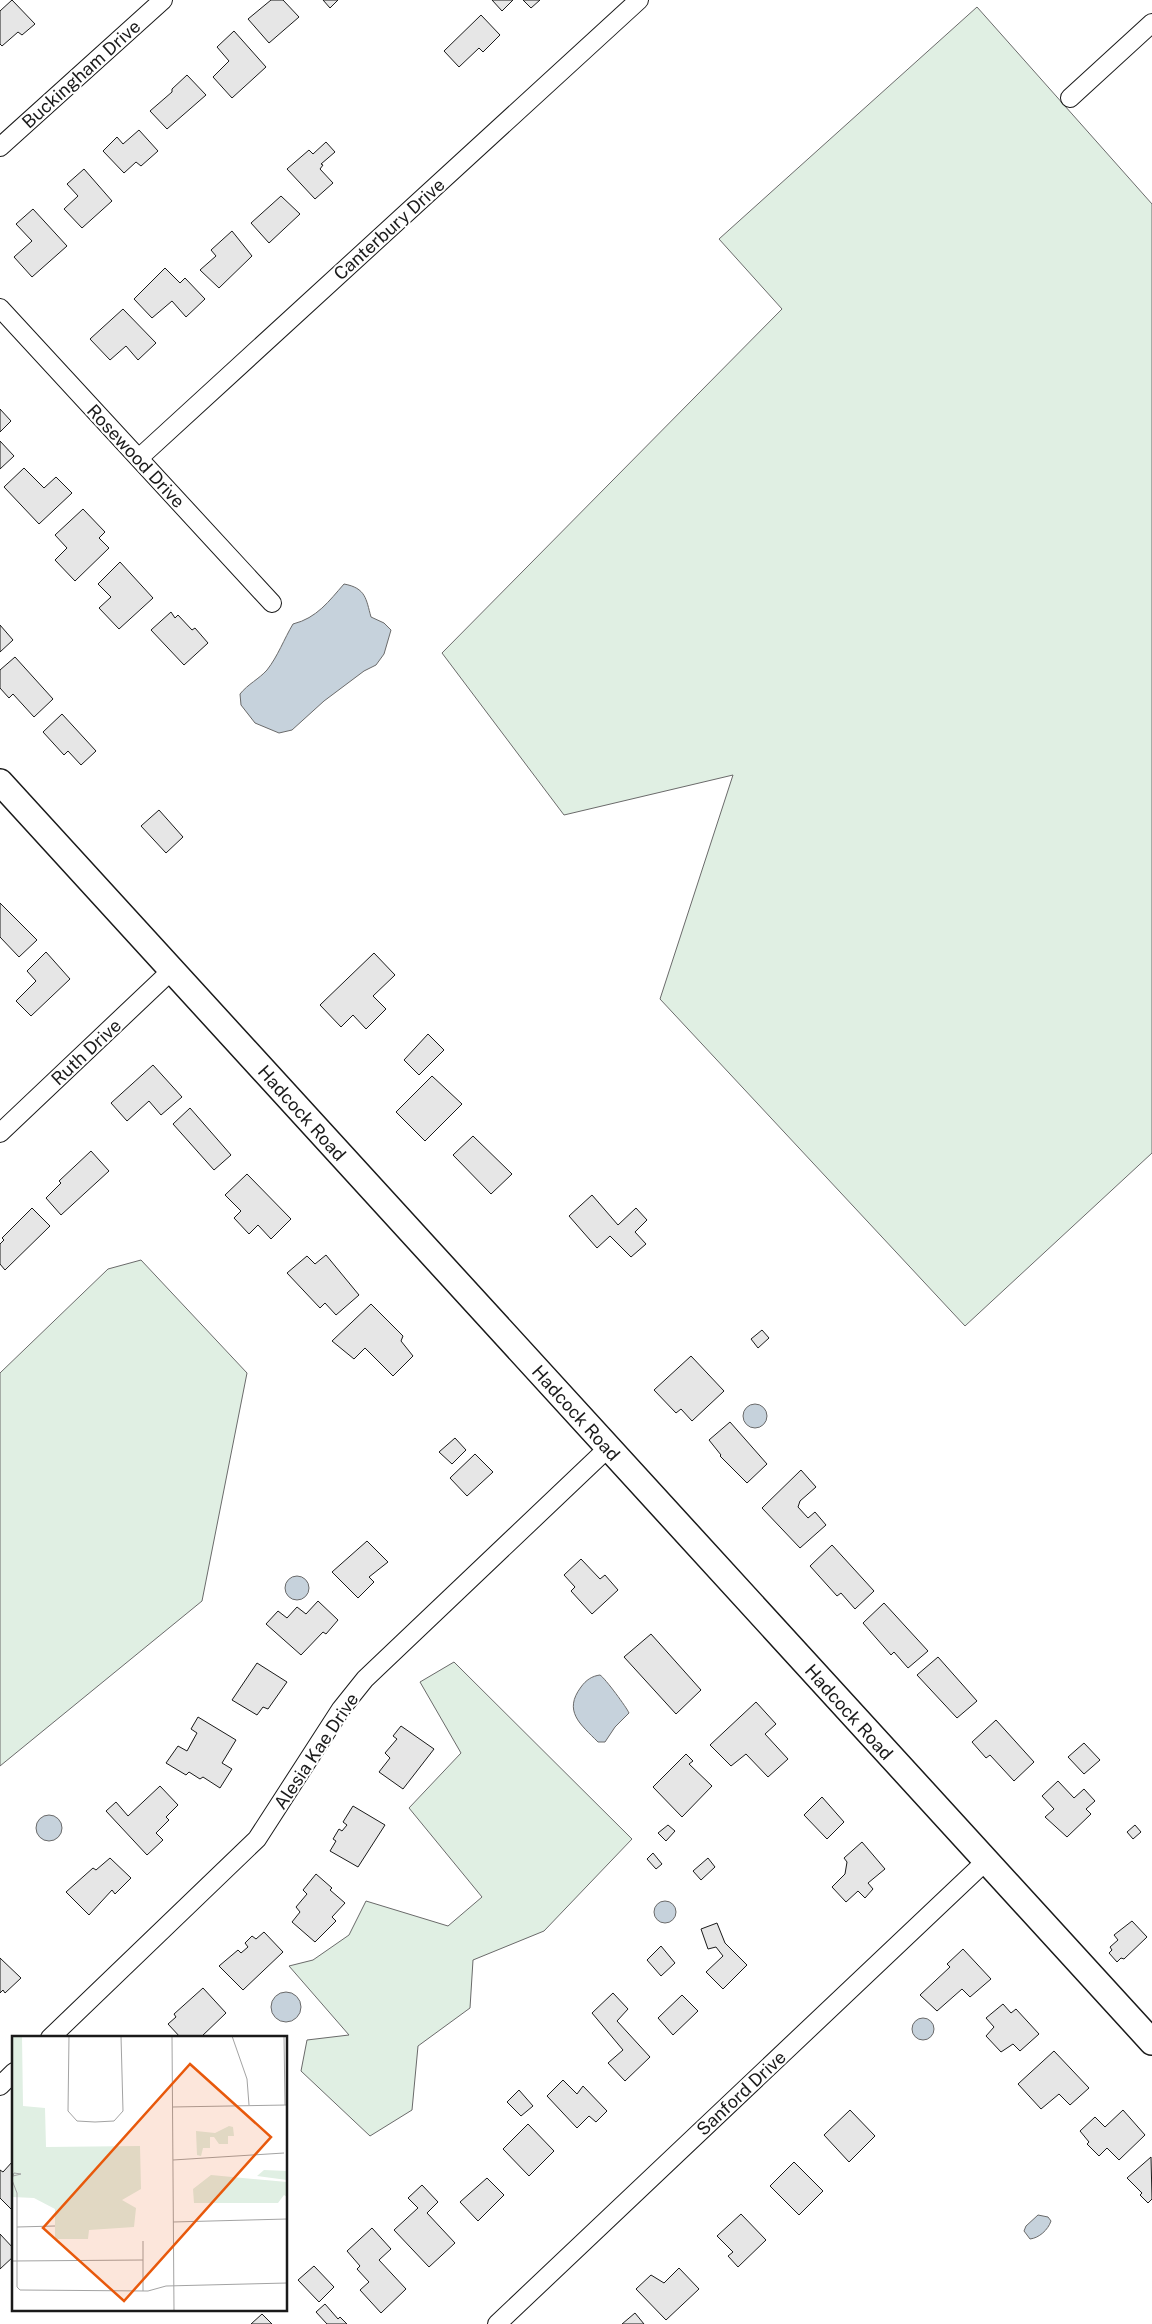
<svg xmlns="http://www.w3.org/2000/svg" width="1152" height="2324" viewBox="0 0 1152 2324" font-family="'Public Sans',sans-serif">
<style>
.green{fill:#e0efe3;stroke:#6a6a6a}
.water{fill:#c6d2dc;stroke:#6a6a6a}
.building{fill:#e6e6e6;stroke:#1a1a1a}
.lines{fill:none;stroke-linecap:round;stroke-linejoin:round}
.street-casing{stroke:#1a1a1a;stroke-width:20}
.secondary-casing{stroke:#1a1a1a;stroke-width:28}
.street{stroke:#fff;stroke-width:18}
.secondary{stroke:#fff;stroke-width:25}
.labels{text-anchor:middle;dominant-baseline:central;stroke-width:4;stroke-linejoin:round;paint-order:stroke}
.street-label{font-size:18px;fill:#1a1a1a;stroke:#fff}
.inset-road{fill:none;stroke:#a3a3a3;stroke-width:1}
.view{fill:#e8590c;fill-opacity:0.15;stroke:#e8590c;stroke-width:2.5}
.inset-edge{fill:none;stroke:#1a1a1a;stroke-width:2.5}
</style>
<rect width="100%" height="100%" fill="#fff"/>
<!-- green -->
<g class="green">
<path d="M977 7 1152 204V1153L965 1326 660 999 733 775 564 815 442 653 782 309 719 239Z"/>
<path d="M141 1260 247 1373 202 1601 0 1766V1373L108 1269Z"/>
<path d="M454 1662 632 1839 544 1931 473 1960 470 2008 418 2046 412 2110 370 2136 301 2071 307 2040 349 2035 289 1966 313 1960 349 1935 366 1901 448 1926 482 1897 409 1808 461 1753 420 1682Z"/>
</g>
<!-- water -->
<g class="water">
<path d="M344 584C366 588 366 599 371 617L384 623 391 630 384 654 376 665 364 671 324 701 292 730 279 733 255 723 241 705 240 694C248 684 259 679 267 670 278 656 284 639 293 624 317 618 329 601 344 584Z"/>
<circle cx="755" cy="1416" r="12"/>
<circle cx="297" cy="1588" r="12"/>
<path d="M600 1675C605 1678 627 1708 629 1713L615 1727 605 1742H598C580 1724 563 1711 581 1687 586 1680 592 1676 600 1675Z"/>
<circle cx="49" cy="1828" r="13"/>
<circle cx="665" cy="1912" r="11"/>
<circle cx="286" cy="2007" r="15"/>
<circle cx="923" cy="2029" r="11"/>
<path d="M1038 2215 1048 2217 1051 2221C1048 2230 1039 2238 1030 2239L1024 2231 1026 2226Z"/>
</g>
<!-- building -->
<g class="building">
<path d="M12 0 35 24 22 35 18 32 2 46 0 44V11Z"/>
<path d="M271 0H283L299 17 269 43 248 19Z"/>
<path d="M323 0H338L330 8Z"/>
<path d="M492 0H513L502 11Z"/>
<path d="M523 0H540L531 8Z"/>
<path d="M481 15 500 35 483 52 479 48 459 67 444 51Z"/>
<path d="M234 31 266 67 232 98 213 77 229 61 217 47Z"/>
<path d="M187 75 206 95 167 129 150 111 172 92V89Z"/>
<path d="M139 130 158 151 141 166 136 162 124 173 103 151 117 137 123 144Z"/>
<path d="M326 142 335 152 321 164 323 165 320 169 333 183 315 199 287 169 309 150 313 154Z"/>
<path d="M84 169 112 201 82 228 64 209 78 196 67 184Z"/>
<path d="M281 196 300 214 269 243 251 223Z"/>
<path d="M33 209 67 246 32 277 14 257 32 241 16 224Z"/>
<path d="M232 231 252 256 219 288 200 270 216 256 211 250Z"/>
<path d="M165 268 180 283 185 278 205 299 186 317 172 301 152 318 134 299Z"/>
<path d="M123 309 156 343 138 360 126 346 110 360 90 339Z"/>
<path d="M0 409 11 421 0 432Z"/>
<path d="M0 441 14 456 0 469Z"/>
<path d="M24 468 44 488 56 477 72 493 39 524 4 487Z"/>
<path d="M83 509 105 532 99 538 109 548 75 581 55 560 67 548 55 535Z"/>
<path d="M120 562 153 598 119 629 99 608 111 597 98 584Z"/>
<path d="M171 612 175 618 178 615 192 630 195 628 208 643 184 665 151 630Z"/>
<path d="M0 625 13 640 0 652Z"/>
<path d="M15 657 53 699 34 717 13 694 9 698 0 688V670Z"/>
<path d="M62 714 96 751 81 765 68 751 64 755 43 732Z"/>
<path d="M159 810 183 837 166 853 141 826Z"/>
<path d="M0 903 37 940 19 957 0 937Z"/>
<path d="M46 952 70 979 31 1016 16 1001 36 981 27 971Z"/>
<path d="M374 953 395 975 373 996 386 1009 366 1029 353 1015 341 1027 320 1005Z"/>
<path d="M428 1034 444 1050 419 1075 404 1060Z"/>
<path d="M153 1065 182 1097 161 1115 149 1101 127 1121 111 1103Z"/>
<path d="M432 1076 462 1104 425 1141 396 1112Z"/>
<path d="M190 1108 231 1155 214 1170 173 1124Z"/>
<path d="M473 1136 512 1174 491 1194 453 1155Z"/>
<path d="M91 1151 109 1171 61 1215 46 1198 61 1183 59 1181Z"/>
<path d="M247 1174 291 1219 271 1239 258 1225 249 1234 234 1218 241 1211 225 1195Z"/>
<path d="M592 1195 618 1225 636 1208 647 1220 635 1232 646 1244 631 1257 610 1236 597 1248 569 1216Z"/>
<path d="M32 1208 50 1226 5 1270 0 1264V1244L4 1240 2 1238Z"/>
<path d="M326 1255 359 1295 336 1315 325 1303 320 1308 287 1273 307 1256 315 1264Z"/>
<path d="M371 1304 403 1336 401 1341 413 1356 393 1376 365 1348 354 1359 332 1341Z"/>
<path d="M762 1330 769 1338 758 1348 751 1339Z"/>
<path d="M691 1356 724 1391 692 1421 681 1409 676 1413 654 1390Z"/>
<path d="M730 1422 767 1464 747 1483 720 1456 721 1455 709 1440Z"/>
<path d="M455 1438 466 1450 452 1464 439 1452Z"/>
<path d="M475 1454 493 1472 467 1496 450 1478Z"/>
<path d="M801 1470 816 1487 800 1501 798 1507 808 1518 815 1512 826 1525 800 1548 762 1508Z"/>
<path d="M367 1541 388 1562 369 1577 374 1582 358 1598 332 1572Z"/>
<path d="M832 1545 874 1591 855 1609 841 1593 837 1596 810 1566Z"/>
<path d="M581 1559 600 1579 605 1575 618 1590 592 1614 571 1591 575 1587 564 1575Z"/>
<path d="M318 1601 338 1620 326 1634 323 1632 301 1655 266 1624 278 1611 287 1618 297 1607 306 1614Z"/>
<path d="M884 1603 928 1651 908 1668 894 1652 891 1655 863 1623Z"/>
<path d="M651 1634 701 1690 676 1714 624 1657Z"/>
<path d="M938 1657 977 1701 957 1718 917 1675Z"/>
<path d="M257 1663 287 1682 268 1709 263 1707 257 1715 232 1700Z"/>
<path d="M756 1702 776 1724 765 1734 788 1759 768 1777 746 1754 731 1766 710 1745Z"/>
<path d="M198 1717 236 1740 222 1763 232 1769 220 1788 203 1777 200 1779 189 1772 186 1775 166 1763 178 1746 187 1751 197 1733 191 1729Z"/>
<path d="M996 1720 1034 1762 1014 1781 990 1755 986 1758 972 1742Z"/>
<path d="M401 1726 434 1749 403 1789 379 1772 390 1758 385 1753 397 1739 393 1736Z"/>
<path d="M1084 1743 1100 1760 1084 1774 1068 1757Z"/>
<path d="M686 1754 693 1761 689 1764 712 1786 682 1817 653 1787Z"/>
<path d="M1058 1781 1074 1798 1084 1789 1095 1801 1086 1809 1091 1814 1067 1837 1045 1817 1054 1809 1042 1796Z"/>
<path d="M160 1786 178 1805 166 1817 169 1820 156 1833 163 1840 147 1855 106 1811 116 1802 128 1816Z"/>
<path d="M822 1797 844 1822 827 1839 804 1815Z"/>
<path d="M353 1806 385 1825 358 1867 330 1851 336 1841 333 1839 339 1829 342 1831 347 1825 343 1822Z"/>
<path d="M668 1825 675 1831 666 1841 658 1833Z"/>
<path d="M1135 1825 1141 1832 1133 1839 1127 1832Z"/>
<path d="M862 1842 885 1869 868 1883 873 1889 865 1898 858 1891 846 1902 832 1887 845 1874 847 1862 844 1858Z"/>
<path d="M653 1853 662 1864 656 1869 647 1859Z"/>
<path d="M110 1858 131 1878 115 1894 112 1890 89 1915 66 1892 93 1868 96 1870Z"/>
<path d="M708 1858 715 1867 701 1880 693 1871Z"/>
<path d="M316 1874 332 1888 330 1890 345 1903 332 1917 336 1921 315 1942 292 1922 300 1912 296 1907 307 1894 303 1890Z"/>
<path d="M1132 1921 1147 1937 1124 1959 1121 1958 1117 1962 1109 1953 1112 1950 1110 1947 1118 1940 1114 1935Z"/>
<path d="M717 1923 725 1943 747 1965 723 1989 706 1972 723 1956 716 1947 708 1949 701 1929Z"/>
<path d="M264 1932 283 1952 243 1990 219 1966 238 1950 241 1953 248 1947 245 1943 252 1936 256 1939Z"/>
<path d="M661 1946 675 1963 661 1976 647 1960Z"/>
<path d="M963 1949 991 1979 970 1997 962 1989 937 2011 920 1995 950 1967 947 1964Z"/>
<path d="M0 1958 21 1978 5 1993 3 1990 0 1993Z"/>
<path d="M203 1988 226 2013 200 2038H181L168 2024 176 2017 174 2014Z"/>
<path d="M613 1993 628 2009 617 2021 650 2057 625 2081 608 2063 623 2050 592 2013Z"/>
<path d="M682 1995 698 2011 673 2035 658 2018Z"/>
<path d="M1003 2004 1011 2013 1016 2009 1039 2034 1020 2051 1013 2044 1001 2052 986 2036 994 2027 986 2018Z"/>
<path d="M1054 2051 1089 2088 1070 2105 1059 2094 1041 2109 1018 2084Z"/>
<path d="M563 2080 577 2094 583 2086 607 2111 596 2122 589 2116 577 2128 547 2096Z"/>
<path d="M519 2090 533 2106 521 2116 507 2102Z"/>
<path d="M850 2110 875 2136 849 2162 824 2135Z"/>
<path d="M1123 2110 1145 2135 1119 2160 1107 2148 1099 2156 1087 2144 1089 2142 1080 2131 1095 2117 1105 2127Z"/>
<path d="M528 2124 554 2151 529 2176 503 2149Z"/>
<path d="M1151 2157 1152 2199 1148 2203 1140 2195 1142 2193 1127 2178Z"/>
<path d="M13 2161 14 2210 13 2211 0 2198V2170L3 2172Z"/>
<path d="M794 2162 823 2191 799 2215 770 2186Z"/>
<path d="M487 2178 504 2195 478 2221 460 2202Z"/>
<path d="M422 2185 438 2202 427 2213 455 2243 429 2267 394 2230 418 2208 408 2198Z"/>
<path d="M741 2214 766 2240 738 2267 728 2256 733 2252 717 2236Z"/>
<path d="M372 2228 391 2249 379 2260 406 2289 381 2313 360 2290 369 2282 357 2269 360 2266 347 2251Z"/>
<path d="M0 2234 14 2249V2256L0 2269Z"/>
<path d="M314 2266 334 2287 319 2302 298 2280Z"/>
<path d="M679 2268 699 2289 666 2320 636 2289 651 2275 664 2283Z"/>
<path d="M325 2304 338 2319 340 2317 347 2324H327L316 2312Z"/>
<path d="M635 2313 644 2324H622Z"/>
<path d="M262 2314 272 2324H251Z"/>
</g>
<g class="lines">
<!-- street casing -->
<g class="street-casing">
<g id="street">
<path d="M1070 98 1152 23"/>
<path d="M0 147 163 0"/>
<path d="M0 308 272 603"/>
<path d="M139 458 639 0"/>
<path d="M0 1133 172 970"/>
<path d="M50 2038 257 1839 341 1709 365 1679 608 1448"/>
<path d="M0 2086 14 2072"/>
<path d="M497 2324 986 1861"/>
</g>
</g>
<!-- secondary casing -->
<g class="secondary-casing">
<path id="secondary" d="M0 782 1152 2042"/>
</g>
<!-- street -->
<use href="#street" class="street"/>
<!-- secondary -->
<use href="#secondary" class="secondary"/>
</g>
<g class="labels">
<!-- street labels -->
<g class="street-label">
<text transform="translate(81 74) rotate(-42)">Buckingham Drive</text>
<text transform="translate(389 229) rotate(-42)">Canterbury Drive</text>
<text transform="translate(136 456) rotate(47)">Rosewood Drive</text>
<text transform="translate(86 1052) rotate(-43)">Ruth Drive</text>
<text transform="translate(302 1113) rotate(48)">Hadcock Road</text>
<text transform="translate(576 1413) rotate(48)">Hadcock Road</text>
<text transform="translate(849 1712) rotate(48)">Hadcock Road</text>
<text transform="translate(316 1751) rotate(-56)">Alesia Kae Drive</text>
<text transform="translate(741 2093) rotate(-43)">Sanford Drive</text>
</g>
</g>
<!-- overview -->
<g transform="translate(12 2036)">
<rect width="275" height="275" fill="#fff"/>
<path d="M0 0H10L11 70 33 72 34 111 128 110 129 153 110 164 124 172 122 191 77 194 76 203H43V173L22 162 0 161ZM217 90 221 91 222 100H216V108H207L202 101H198V112H191L189 120 185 119 184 95 203 97ZM252 134 275 135V144L245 140ZM199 139 275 146V161L272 159 266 167H182L181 153Z" fill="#e0efe3"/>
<path class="inset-road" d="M57 0 56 75 65 85 83 86 102 85 111 75 109 0M160 0 162 275M220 0 235 43 237 69M272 0 273 69M160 71 275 69M161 124 272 117M0 142 2 137 9 138 1 140M0 144 5 157V251L8 254 136 255 154 250 275 247M161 186 275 183M5 191 43 190M131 205V255M0 225 131 224"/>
<path class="view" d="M178 28 259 101 112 265 31 192Z"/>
<rect width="275" height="275" class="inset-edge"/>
</g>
</svg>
